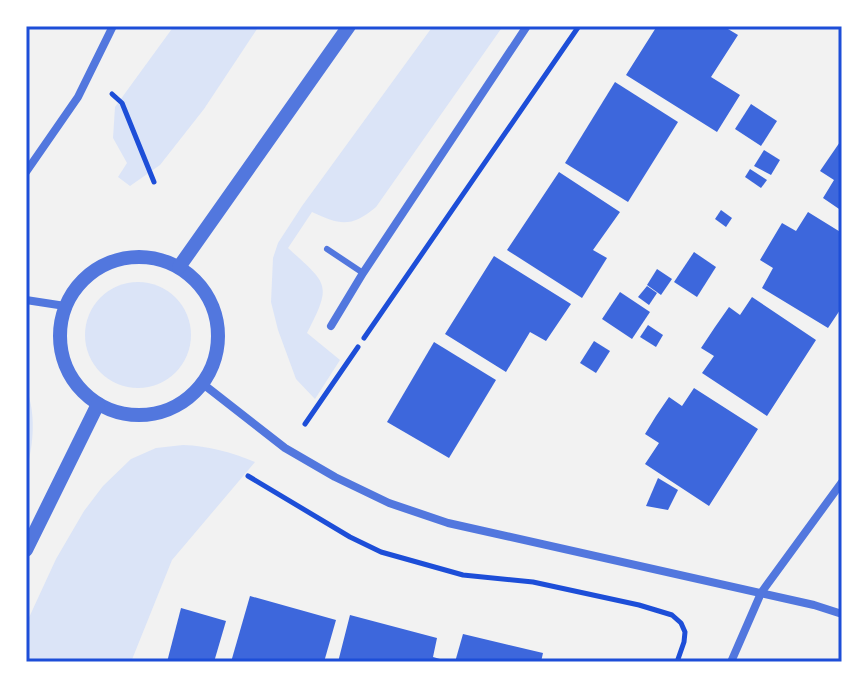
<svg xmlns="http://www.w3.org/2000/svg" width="868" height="688" viewBox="0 0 868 688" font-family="'Public Sans',sans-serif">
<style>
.green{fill:#dbe4f7}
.building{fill:#3d67dc}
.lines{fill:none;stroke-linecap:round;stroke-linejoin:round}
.path{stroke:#1d4ed8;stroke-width:5}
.service{stroke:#5277de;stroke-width:6}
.minor{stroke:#5277de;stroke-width:8}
.tertiary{stroke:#5277de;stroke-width:14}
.neatline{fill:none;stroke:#1d4ed8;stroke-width:3}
</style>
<rect width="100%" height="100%" fill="#f2f2f2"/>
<!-- green -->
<g class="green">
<path d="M174 26H259L204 109 160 165 130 186 118 177 127 163 113 138 115 107Z"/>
<path d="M433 26H503L376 207C351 228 340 225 312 212L288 248C327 284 333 283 307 333L340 360 315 399 296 379 278 330 271 302 273 258 278 243 302 206Z"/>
<circle cx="138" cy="335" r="53"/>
<path d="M26 387C36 414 34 443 26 471Z"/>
<path d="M183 445C209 446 231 452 255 462L172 560 131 662H26V624L56 559 84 511 103 486 131 459 156 448Z"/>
</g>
<!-- building -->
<g class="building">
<path d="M657 26H723L738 35 711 77 740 95 717 132 626 75Z"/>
<path d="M615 82 678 122 628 202 565 163Z"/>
<path d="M751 104 777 121 761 146 735 129Z"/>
<path d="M842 139V211L823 198 834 180 820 171Z"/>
<path d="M764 150 780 160 771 175 754 166Z"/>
<path d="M750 169 767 180 761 188 745 177Z"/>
<path d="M559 172 620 212 593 250 607 258 582 298 507 250Z"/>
<path d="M721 210 732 218 726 227 715 219Z"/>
<path d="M808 212 842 233V307L828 328 762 288 773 268 760 260 782 223 796 231Z"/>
<path d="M694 252 716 267 697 297 674 282Z"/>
<path d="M494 256 571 304 546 341 530 332 506 372 445 334Z"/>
<path d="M657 269 672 279 661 295 647 285Z"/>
<path d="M647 286 657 293 649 305 638 297Z"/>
<path d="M620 292 650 312 632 339 602 319Z"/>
<path d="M752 297 816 340 767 416 702 373 714 356 701 348 715 327 729 307 740 315Z"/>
<path d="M648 325 663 335 656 347 640 337Z"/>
<path d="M594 341 610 351 596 373 580 363Z"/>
<path d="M434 342 496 380 449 458 387 422Z"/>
<path d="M694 388 758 429 709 506 645 464 659 443 645 434 656 416 669 397 682 406Z"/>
<path d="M658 478 678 490 668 510 646 506Z"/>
<path d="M250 596 336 620 324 662H231Z"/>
<path d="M181 608 226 621 214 662H167Z"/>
<path d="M350 615 437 638 433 657 440 659V662H338Z"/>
<path d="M463 634 543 653 541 662H455Z"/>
</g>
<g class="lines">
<!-- path -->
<g class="path">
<path d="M112 94 122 103 154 182"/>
<path d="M364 338 579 26"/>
<path d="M305 424 358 347"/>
<path d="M248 476 350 537 381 552 463 575 533 582 639 605 672 615 681 623 685 632 684 642 677 662"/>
</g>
<!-- service -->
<path class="service" d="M327 249 363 273"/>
<!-- minor -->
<g class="minor">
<path d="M26 172 78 97 113 26"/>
<path d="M26 300 65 306"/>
<path d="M331 326 363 273 527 26"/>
<path d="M203 384 285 448 335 477 389 503 448 523 814 605 842 614"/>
<path d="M731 662 761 593 842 482"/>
</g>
<!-- tertiary -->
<g class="tertiary">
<circle cx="139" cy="336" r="79"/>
<path d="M179 267 349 26"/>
<path d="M26 550 98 404"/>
</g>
</g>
<!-- border -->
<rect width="868" height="688" fill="none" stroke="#ffffff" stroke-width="56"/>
<rect x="28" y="28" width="812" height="632" class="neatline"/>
</svg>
